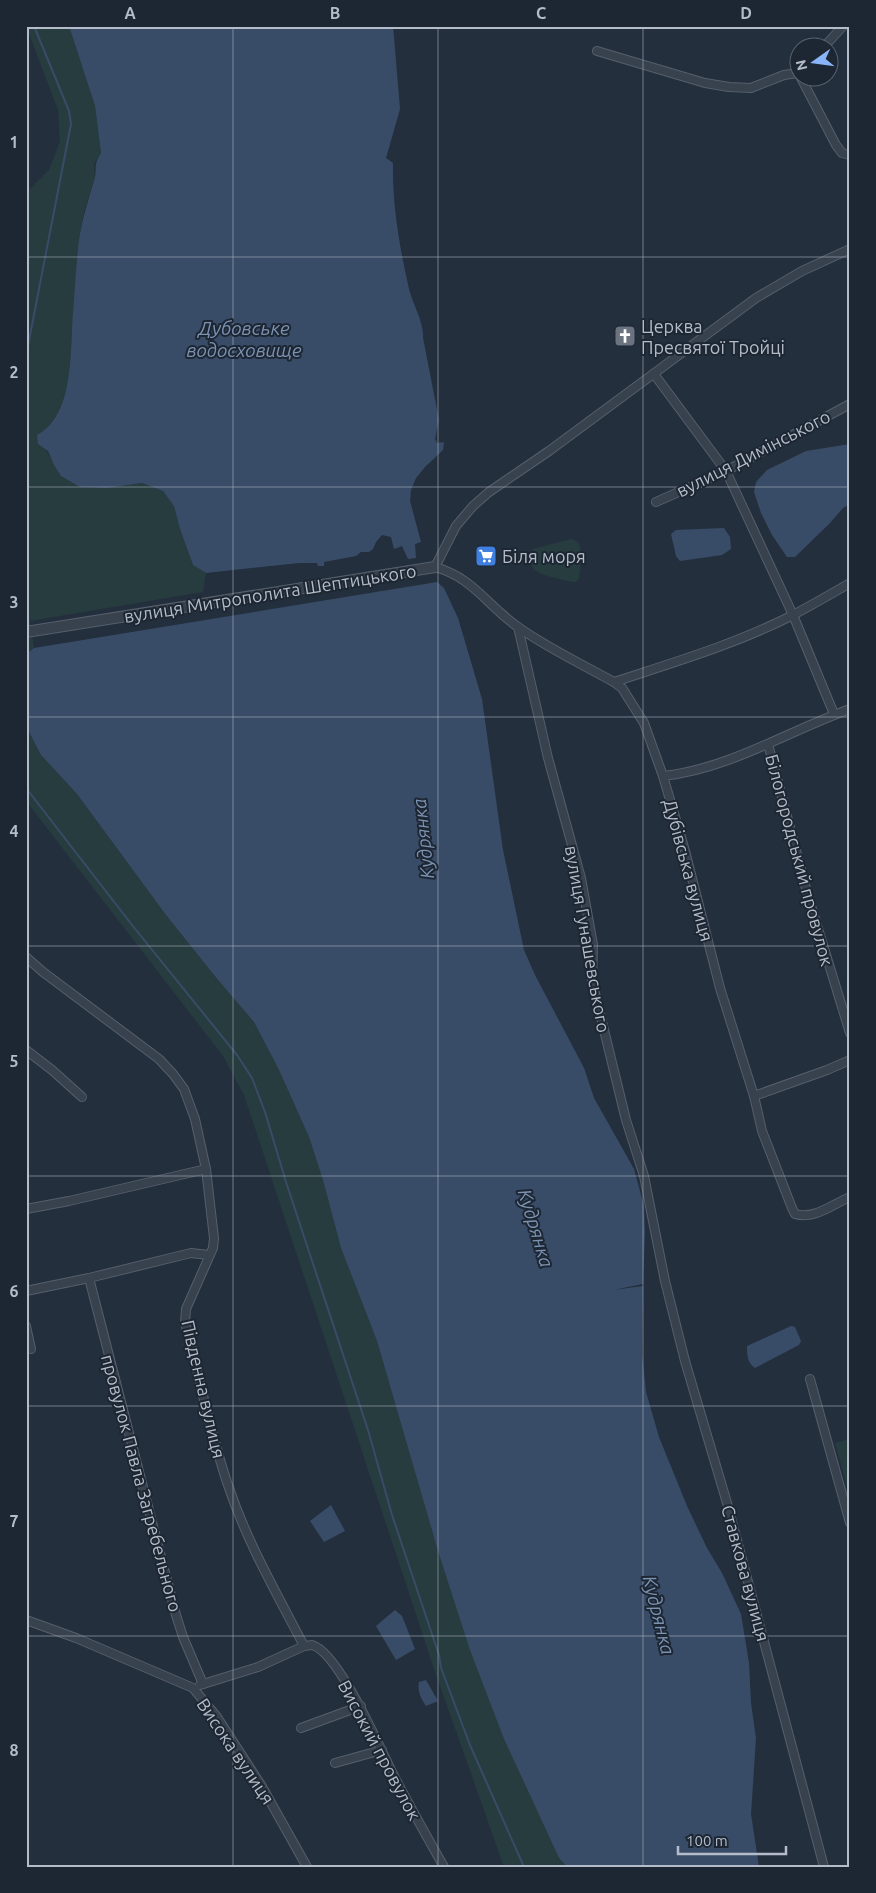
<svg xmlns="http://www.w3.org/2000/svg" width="876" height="1893" viewBox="0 0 876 1893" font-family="Ubuntu,sans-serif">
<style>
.green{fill:#263c3f}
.water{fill:#394c67}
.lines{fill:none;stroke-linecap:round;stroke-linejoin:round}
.stream{stroke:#394c67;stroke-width:2}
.minor-casing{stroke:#565f6c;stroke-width:10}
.tertiary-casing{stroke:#565f6c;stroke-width:12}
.minor{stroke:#38414e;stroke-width:8}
.tertiary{stroke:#38414e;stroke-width:10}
.grid{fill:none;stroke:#b4bcc9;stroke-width:1;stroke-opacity:0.55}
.labels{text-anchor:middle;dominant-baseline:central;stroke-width:4;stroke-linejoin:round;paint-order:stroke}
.poi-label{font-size:18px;fill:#b4bcc9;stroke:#1d2633;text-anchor:start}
.street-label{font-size:18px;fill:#b4bcc9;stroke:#1d2633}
.water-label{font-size:19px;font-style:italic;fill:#7c92b1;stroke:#1d2633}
.neatline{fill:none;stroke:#b4bcc9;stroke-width:2}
.grid-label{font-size:16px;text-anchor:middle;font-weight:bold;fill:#b4bcc9}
</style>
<rect width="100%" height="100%" fill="#242f3e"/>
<!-- green -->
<g class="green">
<path d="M26 26H69L95 106 101 153 94 164 95 178 84 212 79 239 70 370C66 393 60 423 37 435L61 476 80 487 107 488 142 483 163 491 174 506 180 529 193 565 206 573 203 592 30 621 34 648 26 654V193L49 170 60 141 58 110Z"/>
<path d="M571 539 577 541 580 546 581 559 579 579 576 582C569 582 563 580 556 578 538 574 525 570 533 549Z"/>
<path d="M26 726 41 755 77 794 166 915 218 980 254 1022 279 1070 309 1137 323 1180 341 1248 377 1341 438 1551 504 1739 559 1858 567 1867H504L433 1666 244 1095 223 1056 26 801Z"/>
<path d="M850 1439V1497L835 1443Z"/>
</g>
<!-- water -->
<g class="water">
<path d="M69 26H393L400 109 386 158 393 163C392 205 400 249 409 289 413 305 424 322 423 338L439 420 435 439 437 443 444 442 443 450 425 467 416 478 411 490 410 501 421 542 415 544 416 558 408 559 402 546 394 549 391 537 382 535 376 542 373 549 369 552H361L356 556 324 562V566H318L317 563H299L206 573 193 565 180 529 174 506 163 491 142 483 107 488 80 487 61 476 54 465 48 451 38 444 37 435C75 415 70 349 73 313 75 289 76 264 79 240 82 220 88 201 94 181 98 167 92 168 101 153L95 106Z"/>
<path d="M850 444V504L843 508 830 523 795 557H787L772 535 761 513 754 492 756 482 767 470 806 451Z"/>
<path d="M724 528 730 537 731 549 722 555 680 561 676 556 671 534 676 530Z"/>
<path d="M437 582 444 588 458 618 482 699 503 850 524 950 535 975 584 1068 594 1098 634 1169 644 1206 645 1233 643 1284 613 1290 643 1286 642 1353 646 1392 659 1437 687 1506 707 1548 722 1573 741 1614 749 1663 751 1703 756 1738 751 1814 759 1867H567L559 1858 504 1739 470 1650 438 1551 377 1341 341 1248 323 1180 309 1137 279 1070 254 1022 218 980 166 915 77 794 41 755 26 726V654L34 648Z"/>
<path d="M791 1326 795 1327 801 1341 799 1345 755 1368C747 1363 747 1354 747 1346Z"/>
<path d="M331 1505 345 1531 324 1542 310 1521Z"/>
<path d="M395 1610 402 1616 415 1649 396 1660 376 1626Z"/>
<path d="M426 1680 438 1701 426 1706C421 1699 417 1690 419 1682Z"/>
</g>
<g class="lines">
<!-- stream -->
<g class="stream">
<path d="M26 356 71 124 69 111 34 26"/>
<path d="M26 788 132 925 237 1055 252 1078 265 1112 286 1182 368 1430 392 1515 439 1655 441 1668 470 1745 524 1867"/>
</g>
<!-- minor casing -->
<g class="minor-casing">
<g id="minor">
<path d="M823 48 843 26"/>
<path d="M597 51 705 83 729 87 751 88 784 75 798 73"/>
<path d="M801 78 836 145 842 153 850 155"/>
<path d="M850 249 802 271 756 298 549 451 489 492 473 506 456 526 435 567C472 577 487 605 518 627 546 647 583 665 614 682L622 688 644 723 663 776 685 851 720 988 754 1096 762 1131 792 1208 795 1214C814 1220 833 1204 850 1197"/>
<path d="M654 374 726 471 793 615 834 714"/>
<path d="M656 502 726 471 850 404"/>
<path d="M518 627 548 758 581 878 593 945 592 981 626 1120 644 1176 665 1281 685 1361 727 1503 824 1867"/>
<path d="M614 682C675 662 736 644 793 615 812 605 831 594 850 583"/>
<path d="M768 744 808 896 850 1033"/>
<path d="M663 776C729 769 788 731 850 709"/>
<path d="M26 957 43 972 159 1059 173 1074 184 1089 195 1119 206 1169 214 1238 213 1248 186 1309 185 1323C200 1378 210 1434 229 1488 248 1544 277 1594 304 1646"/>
<path d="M26 1050 52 1070 82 1097"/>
<path d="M754 1096 827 1070 850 1060"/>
<path d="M26 1209 69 1201 206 1169"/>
<path d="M89 1278 176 1615 183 1637 203 1684"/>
<path d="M26 1291 89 1278 191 1253 209 1255"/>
<path d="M26 1326 31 1349"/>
<path d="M810 1379 850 1523"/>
<path d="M26 1620 76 1638 193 1688 217 1717 261 1785 307 1867"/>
<path d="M200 1685 258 1667 304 1646C307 1646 310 1645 312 1645 339 1652 381 1751 394 1776 410 1807 427 1837 444 1867"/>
<path d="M301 1728 361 1706"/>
<path d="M335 1763 382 1750"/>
</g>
</g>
<!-- tertiary casing -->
<g class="tertiary-casing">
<path id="tertiary" d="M26 632 435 567"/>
</g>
<!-- minor -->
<use href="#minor" class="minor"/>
<!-- tertiary -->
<use href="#tertiary" class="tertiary"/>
</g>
<!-- grid -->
<path class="grid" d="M233 26V1867M438 26V1867M643 26V1867M26 257H850M26 487H850M26 717H850M26 946H850M26 1176H850M26 1406H850M26 1636H850"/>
<!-- icons -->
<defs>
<g id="church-square" transform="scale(1.125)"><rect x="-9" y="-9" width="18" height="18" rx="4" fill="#6b7280" stroke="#1d2633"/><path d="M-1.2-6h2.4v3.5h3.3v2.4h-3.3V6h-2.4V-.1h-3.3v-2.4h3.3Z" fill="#fff"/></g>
<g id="supermarket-square" transform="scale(1.125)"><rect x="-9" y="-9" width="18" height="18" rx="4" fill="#3f7fe0" stroke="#1d2633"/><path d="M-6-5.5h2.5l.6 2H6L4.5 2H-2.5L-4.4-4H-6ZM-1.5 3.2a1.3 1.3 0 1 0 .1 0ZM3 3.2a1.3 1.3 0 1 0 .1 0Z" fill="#fff"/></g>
</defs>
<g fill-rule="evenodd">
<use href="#church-square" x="625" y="336"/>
<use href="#supermarket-square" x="486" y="556"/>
</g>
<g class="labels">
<!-- poi labels -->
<g class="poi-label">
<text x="641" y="326">Церква<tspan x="641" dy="21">Пресвятої Тройці</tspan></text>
<text x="502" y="556">Біля моря</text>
</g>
<!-- street labels -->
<g class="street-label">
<text transform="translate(753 453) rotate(-27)">вулиця Димінського</text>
<text transform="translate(270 593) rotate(-9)">вулиця Митрополита Шептицького</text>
<text transform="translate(800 860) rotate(75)">Білогородський провулок</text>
<text transform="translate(689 870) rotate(75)">Дубівська вулиця</text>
<text transform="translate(588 939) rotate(80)">вулиця Гунашевського</text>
<text transform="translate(204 1389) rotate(77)">Південна вулиця</text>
<text transform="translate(142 1483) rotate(75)">провулок Павла Загребельного</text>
<text transform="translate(746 1573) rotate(75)">Ставкова вулиця</text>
<text transform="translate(380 1750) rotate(62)">Високий провулок</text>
<text transform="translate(236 1751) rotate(56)">Висока вулиця</text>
</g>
<!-- water labels -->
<g class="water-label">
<text x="244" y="328">Дубовське<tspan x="244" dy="22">водосховище</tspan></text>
<text transform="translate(423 839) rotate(-96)">Кудрянка</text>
<text transform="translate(536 1228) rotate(73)">Кудрянка</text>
<text transform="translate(659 1615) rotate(76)">Кудрянка</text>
</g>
</g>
<!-- border -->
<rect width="876" height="1893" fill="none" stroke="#1d2633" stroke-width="55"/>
<!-- north arrow -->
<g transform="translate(814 62) rotate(256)"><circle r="24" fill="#1d2633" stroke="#59626f"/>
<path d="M0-4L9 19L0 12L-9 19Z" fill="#8ab4f8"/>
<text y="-8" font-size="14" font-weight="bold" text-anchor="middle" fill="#b4bcc9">N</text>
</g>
<!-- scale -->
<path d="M678 1846v8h108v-8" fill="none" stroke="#b4bcc9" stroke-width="2.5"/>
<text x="686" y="1846" font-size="15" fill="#b4bcc9" stroke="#1d2633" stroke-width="4" paint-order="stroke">100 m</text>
<rect x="28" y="28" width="820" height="1838" class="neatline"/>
<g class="grid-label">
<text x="130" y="19">A</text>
<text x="335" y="19">B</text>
<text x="541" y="19">C</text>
<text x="746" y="19">D</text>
<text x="14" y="148">1</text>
<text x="14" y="378">2</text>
<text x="14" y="608">3</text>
<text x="14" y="837">4</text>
<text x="14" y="1067">5</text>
<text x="14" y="1297">6</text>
<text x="14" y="1527">7</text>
<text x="14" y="1756">8</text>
</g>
</svg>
